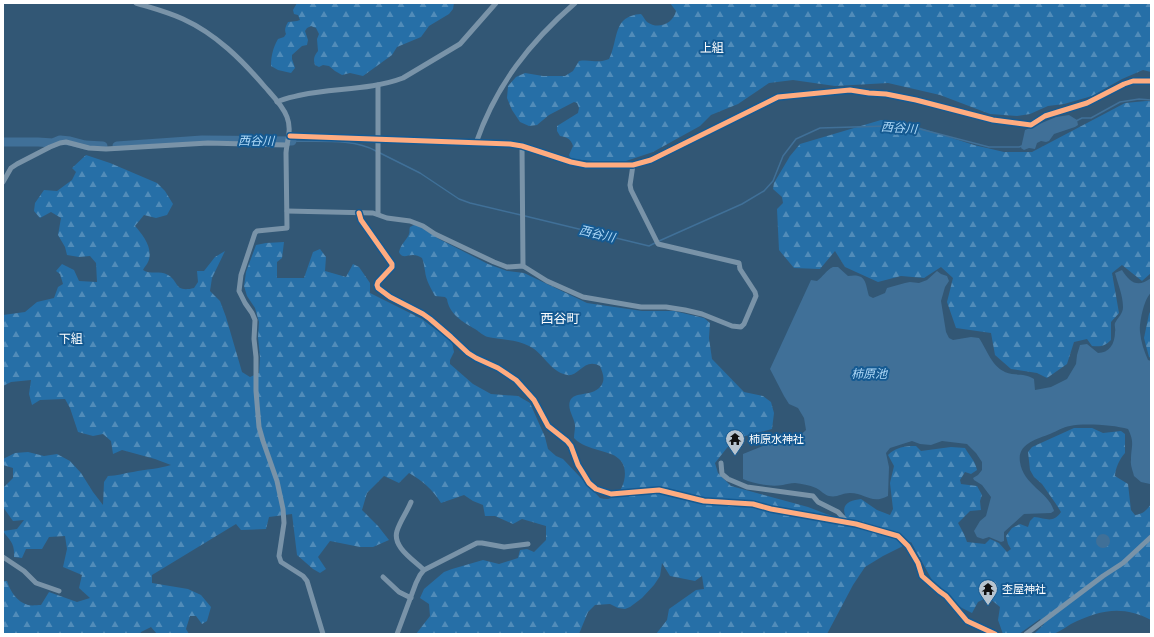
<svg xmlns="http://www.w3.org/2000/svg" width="1154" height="637" viewBox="0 0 1154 637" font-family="Jost,'Noto Sans JP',sans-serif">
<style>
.forest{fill:url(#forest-firs)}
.water{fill:#407098}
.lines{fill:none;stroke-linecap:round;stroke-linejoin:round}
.stream{stroke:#407098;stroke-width:1.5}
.river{stroke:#407098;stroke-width:9}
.minor{stroke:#7993a8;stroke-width:5}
.cycleway-casing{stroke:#155a92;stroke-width:8}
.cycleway{stroke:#ffac80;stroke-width:5}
.labels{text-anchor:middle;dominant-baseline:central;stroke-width:4;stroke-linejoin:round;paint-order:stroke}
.poi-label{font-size:11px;fill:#fff;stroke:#155a92;text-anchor:start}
.neighbourhood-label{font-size:12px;fill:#fff;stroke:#155a92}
.water-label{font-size:12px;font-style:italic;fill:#aed9f8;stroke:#155a92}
.quarter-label{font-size:13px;fill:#fff;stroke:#155a92}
</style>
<defs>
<pattern id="forest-firs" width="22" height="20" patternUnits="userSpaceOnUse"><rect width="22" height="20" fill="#266fa7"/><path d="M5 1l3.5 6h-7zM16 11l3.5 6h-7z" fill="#518cb9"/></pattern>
</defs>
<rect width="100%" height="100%" fill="#325775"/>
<!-- forest -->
<g class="forest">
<path d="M297 3H454L453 9 449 14 429 26 421 37 397 47 392 55 363 76 350 73 342 75 335 71 329 66 323 65 319 67 315 65C313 59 314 56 318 51L317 39 319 34 316 28 311 26 307 28 305 31 308 40 307 45 302 46 292 55V59L295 68 291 73 278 70 271 66C271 56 273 48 278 39L284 37 286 34C284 29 286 26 288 22L297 21 300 20 298 15 294 14 293 10Z"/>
<path d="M670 3H1151V72L1143 70 1122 79 1092 96 1064 104 1048 106 1030 114 1017 116 990 114 940 95 888 83 835 86 793 80 769 83 738 104 711 115 700 126 653 152 626 161H593L571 159 569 155 573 146C571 139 567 137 560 136L557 131V126L578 113 579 108 577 103 574 102 549 115 537 125 529 126 520 122 512 110 507 98 508 86 516 77 525 73 543 76H565L573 71 579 61C591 59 598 64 609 59 619 39 612 16 641 14 643 16 645 20 647 22 658 30 673 24 676 11Z"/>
<path d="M1146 101H1151V273L1142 281 1122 265 1112 273 1119 313 1111 322V340C1105 346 1101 347 1092 346L1087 339 1074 342 1067 364 1047 378 1037 373 1011 369 995 355 991 333 956 328 947 302 953 278 941 267 924 278 901 276 878 282 845 267 835 251 820 269 794 268 779 250 777 209 783 203 782 197 773 189 774 183 790 156 800 144 881 120 899 121 974 145 1004 152H1032L1125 103Z"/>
<path d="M86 155 110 163 157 183 165 191 173 204 167 215 156 218 144 215 135 226C143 235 154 249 148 262 147 265 144 267 143 270 150 275 160 270 168 275 179 281 174 293 194 288L198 282 197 271H204L215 257 225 251 212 278 210 291 220 301 226 317 242 372 250 377 259 373 260 357 258 337 259 322 255 308 247 296 244 286 246 272 256 245 266 243 284 242 282 258 277 262V278H304L313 252 320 249 326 257 325 271 346 277 353 264 359 267 370 283V293L422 319 452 342 454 352 450 360V364L473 384 491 394 518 396 530 403 545 437 548 449 556 456 563 459 600 498C604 499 609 500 613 497 624 491 629 471 621 461 612 449 587 452 574 438 574 434 575 430 575 426 575 418 567 410 570 401 574 391 591 397 600 387 606 380 603 374 600 366 584 357 579 377 567 375 549 371 544 353 529 346 516 339 502 340 488 337 483 336 479 331 475 329 463 322 449 314 447 299L445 297 435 296C431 288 426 281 425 271 424 266 424 263 422 258 419 256 416 255 413 255 407 255 402 259 399 252 401 243 407 240 409 234 410 232 409 230 410 227L414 225 419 226 439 239 488 264 507 271 524 273 587 303 642 311H674L704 318 710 323 709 338 712 359 744 392 763 396 771 402 774 413 772 429 738 438 730 444 715 463 718 473 731 486 808 507 842 520 845 515C841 503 852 500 861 499L877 510 890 515 893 509 890 483 894 466 888 455C896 447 905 446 916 446L921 451 951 447 965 448C970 457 975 460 977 470L971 474 965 472 960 480 961 484 977 486 982 495 980 501 981 510 970 511 958 523 964 534 967 542 985 544 990 539 999 543 1007 552 1011 549 1008 544 1006 536 1012 528 1020 524 1028 527 1030 521 1034 517C1046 518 1053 524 1061 512L1056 504 1042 484 1034 477 1030 470 1028 452 1032 447 1074 428H1092L1103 433 1121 431 1125 434V453C1120 458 1115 469 1115 476L1128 484 1131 510 1135 515C1143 514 1147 510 1151 504V620C1122 605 1100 610 1071 624 1066 627 1058 633 1052 634 1046 635 1040 634 1034 634L1044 624 1040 619 1019 634H1003L998 620 1000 607 988 597 978 602 972 613 956 605 947 592 939 587 932 580 911 542 883 556 865 567 853 585 827 634H656L667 620 669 609 696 590 704 589 702 576 695 581 670 576 662 563 660 576 654 585 642 598 630 607 625 609 618 608 610 604 595 605 588 612 579 634H416L430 616 429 604 420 598 424 589 444 572 452 569 483 560 499 564 518 558 520 550 527 549 534 552 546 540V526L522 519 513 524 495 516H485L483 505 473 501 464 495 441 503C432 489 424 482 409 473L399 483 384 476 367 493 362 510 378 526 389 540 373 547H360L330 541 318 557 326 569 320 573 313 569 297 555 292 514 269 517 266 529 241 530 236 524 152 575V583L188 589 201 595 211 607 207 621 202 624 196 616H190L186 629 189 634H157L151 627 141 632 140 634H3V581H7C10 591 17 602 28 605 32 606 37 605 41 605L49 592 77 602 90 598 79 588 82 575 63 567 67 549 65 536 49 537 42 549H26L22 558 14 557C15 543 10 541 3 531L17 529 24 520 13 521 3 507V488L13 478V468L3 465V459L15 453 28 452 44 456 57 454 70 461 81 473 93 492 103 505 104 482 108 476C117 476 124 473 133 472 146 469 159 469 171 465L155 459 122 450 113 454 111 441 103 434 93 436 78 432 70 408 65 399 40 400 32 405 29 394 31 380 11 382 3 386V315L25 312 37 302 54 298 58 287 63 284 60 274 56 271 62 264 74 270 79 281 97 282 96 263 90 256 79 257 67 255 65 247 58 235 61 218 51 212 40 218 34 211 35 203 44 190 57 191 72 180 76 172 72 168Z"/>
<path d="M1151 310V358L1149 357 1144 338 1149 314Z"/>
</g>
<!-- water -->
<g class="water">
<path d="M1069 115 1077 120 1078 125 1075 127 1054 134 1049 141 1046 142 1041 141 1037 143 1035 149 1029 148 1024 150 1021 148 1025 130 1056 117Z"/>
<path d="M833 267H838L848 276C867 273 865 283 869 296L873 298 885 293 887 288 905 283 910 282 919 283 927 280 937 271 941 274 947 276 949 281 945 287 941 301 946 332 949 338 953 340 971 337 979 338C989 353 993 371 1012 374 1020 375 1027 374 1034 379L1035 390 1051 387 1067 379 1076 364 1077 355 1080 345 1087 344 1098 353C1109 353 1115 344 1115 332 1116 329 1114 326 1115 323 1118 317 1123 314 1123 307 1123 296 1118 284 1115 273L1122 270C1130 283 1138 288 1151 278V293C1144 298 1139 324 1140 332 1141 342 1144 351 1148 360L1151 361V480L1150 484 1141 482 1134 476C1133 471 1130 465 1131 460 1131 446 1135 443 1128 429 1114 425 1084 423 1070 426 1063 427 1057 431 1050 434 1038 439 1017 443 1020 462 1023 485 1049 492 1054 511L1051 513 1024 514 1004 532V541L1001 542 989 537 983 539 977 537 974 531 980 521 986 516 991 497 982 485 974 480 973 478 978 475 982 470V462L976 453 967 444 942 441 931 445 920 444 912 441 890 448 886 453 889 467 888 496C871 505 866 493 850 493 842 493 837 498 829 496 824 495 821 490 816 488 809 485 802 484 795 483 790 483 787 484 783 485 770 487 755 484 743 479V454L773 442 782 434C792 439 799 438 806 430L804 418 798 408 789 404 784 396 770 369 811 280 817 281C823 277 826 270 833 267Z"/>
<circle cx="1103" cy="541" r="7"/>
</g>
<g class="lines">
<!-- stream -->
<g class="stream">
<path d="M1076 121 1082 118H1091L1120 102 1139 99 1151 100"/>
<path d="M292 141C318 142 353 138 376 151"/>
<path d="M380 153 420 173 459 199 470 203 521 215"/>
<path d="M525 216 649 246 659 241 742 204 764 191 773 181 783 156 796 139 820 128 887 126 920 129 989 147H1019L1022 146"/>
</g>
<!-- river -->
<g class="river">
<path d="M3 142H38L53 143 60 140 70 141 85 145 103 146"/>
<path d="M117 146 202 140 292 141"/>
</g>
<!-- minor -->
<g class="minor">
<path d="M136 3C152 8 168 12 183 19 216 34 242 60 265 87 273 96 283 106 287 117 292 130 287 140 286 153L287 228 257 231 255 233 241 275 239 291 245 303 252 313 255 320 254 339 256 357V391L259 427 263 441 277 481 283 509 284 523 279 556 281 562 303 576 307 581 323 634"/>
<path d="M277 102C285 98 293 97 301 95 335 88 371 90 403 78L460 44 496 3"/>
<path d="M290 136 510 144 522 146 571 162 586 165H633L651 160 778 97 850 90 869 93 886 94 916 100 993 120 1031 125 1045 116 1087 103 1124 84 1133 81H1151"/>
<path d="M476 143C496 85 530 42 575 3"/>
<path d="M522 146 523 266"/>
<path d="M3 182 11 168 17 164 50 147 60 143 66 142 89 148 106 149 208 143 287 145"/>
<path d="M287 211 373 213 387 218 410 221 423 226 435 234 494 262 507 267 523 266 547 281 583 297 641 307H666L685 310 702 314 732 326 741 327 744 324 756 296 755 292 740 269 739 263 658 244 631 190 630 185 633 165"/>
<path d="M359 213 361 220 392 264V267L378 282 377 285 378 288 390 297 423 314 430 319 451 337 468 353 476 358 498 368 516 380 534 400 548 426 567 441 571 446 578 465 583 473 589 483 596 489 611 494 659 490 704 501 753 504 771 509 856 524 898 536 908 546 918 563 922 576 939 591 946 596 967 621 995 634"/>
<path d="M378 214V85"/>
<path d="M721 463 722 474 728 479 747 487 813 496 818 502 838 512 847 522"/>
<path d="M411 502C407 512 400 521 397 531 392 547 414 560 424 570"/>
<path d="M3 557 24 571 36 583 59 591"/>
<path d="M383 577 399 592 411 598"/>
<path d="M397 634 416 583 420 575 424 570 477 543H482L504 547 528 544"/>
<path d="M1026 634 1103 576 1123 563 1151 537"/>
</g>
<!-- cycleway casing -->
<g class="cycleway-casing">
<g id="cycleway">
<path d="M290 136 510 144 522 146 571 162 586 165H633L651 160 778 97 850 90 869 93 886 94 916 100 993 120 1031 125 1045 116 1087 103 1124 84 1133 81H1151"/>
<path d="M359 213 361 220 392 264V267L378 282 377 285 378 288 390 297 423 314 430 319 451 337 468 353 476 358 498 368 516 380 534 400 548 426 567 441 571 446 578 465 583 473 589 483 596 489 611 494 659 490 704 501 753 504 771 509 856 524 898 536 908 546 918 563 922 576 939 591 946 596 967 621 995 634"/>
</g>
</g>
<!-- cycleway -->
<use href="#cycleway" class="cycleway"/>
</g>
<!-- icons -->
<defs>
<g id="temple-pin" transform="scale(1)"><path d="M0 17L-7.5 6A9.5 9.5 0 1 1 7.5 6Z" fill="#b7c4cf" stroke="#155a92"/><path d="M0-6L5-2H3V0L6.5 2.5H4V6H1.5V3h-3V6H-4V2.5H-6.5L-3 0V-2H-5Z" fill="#111"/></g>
</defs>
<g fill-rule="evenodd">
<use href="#temple-pin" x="735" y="439"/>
<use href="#temple-pin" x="988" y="589"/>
</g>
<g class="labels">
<!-- poi labels -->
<g class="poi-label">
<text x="749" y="439">柿原水神社</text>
<text x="1002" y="589">杢屋神社</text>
</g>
<!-- neighbourhood labels -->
<g class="neighbourhood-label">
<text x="712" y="48">上組</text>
<text x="71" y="339">下組</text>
</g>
<!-- water labels -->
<g class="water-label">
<text transform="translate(899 128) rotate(4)">西谷川</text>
<text transform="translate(256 141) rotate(1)">西谷川</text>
<text transform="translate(597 234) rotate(13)">西谷川</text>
<text x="869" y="374">柿原池</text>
</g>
<!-- quarter labels -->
<g class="quarter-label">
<text x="560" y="318">西谷町</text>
</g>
</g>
<!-- border -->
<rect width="1154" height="637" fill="none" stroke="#ffffff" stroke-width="8"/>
</svg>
